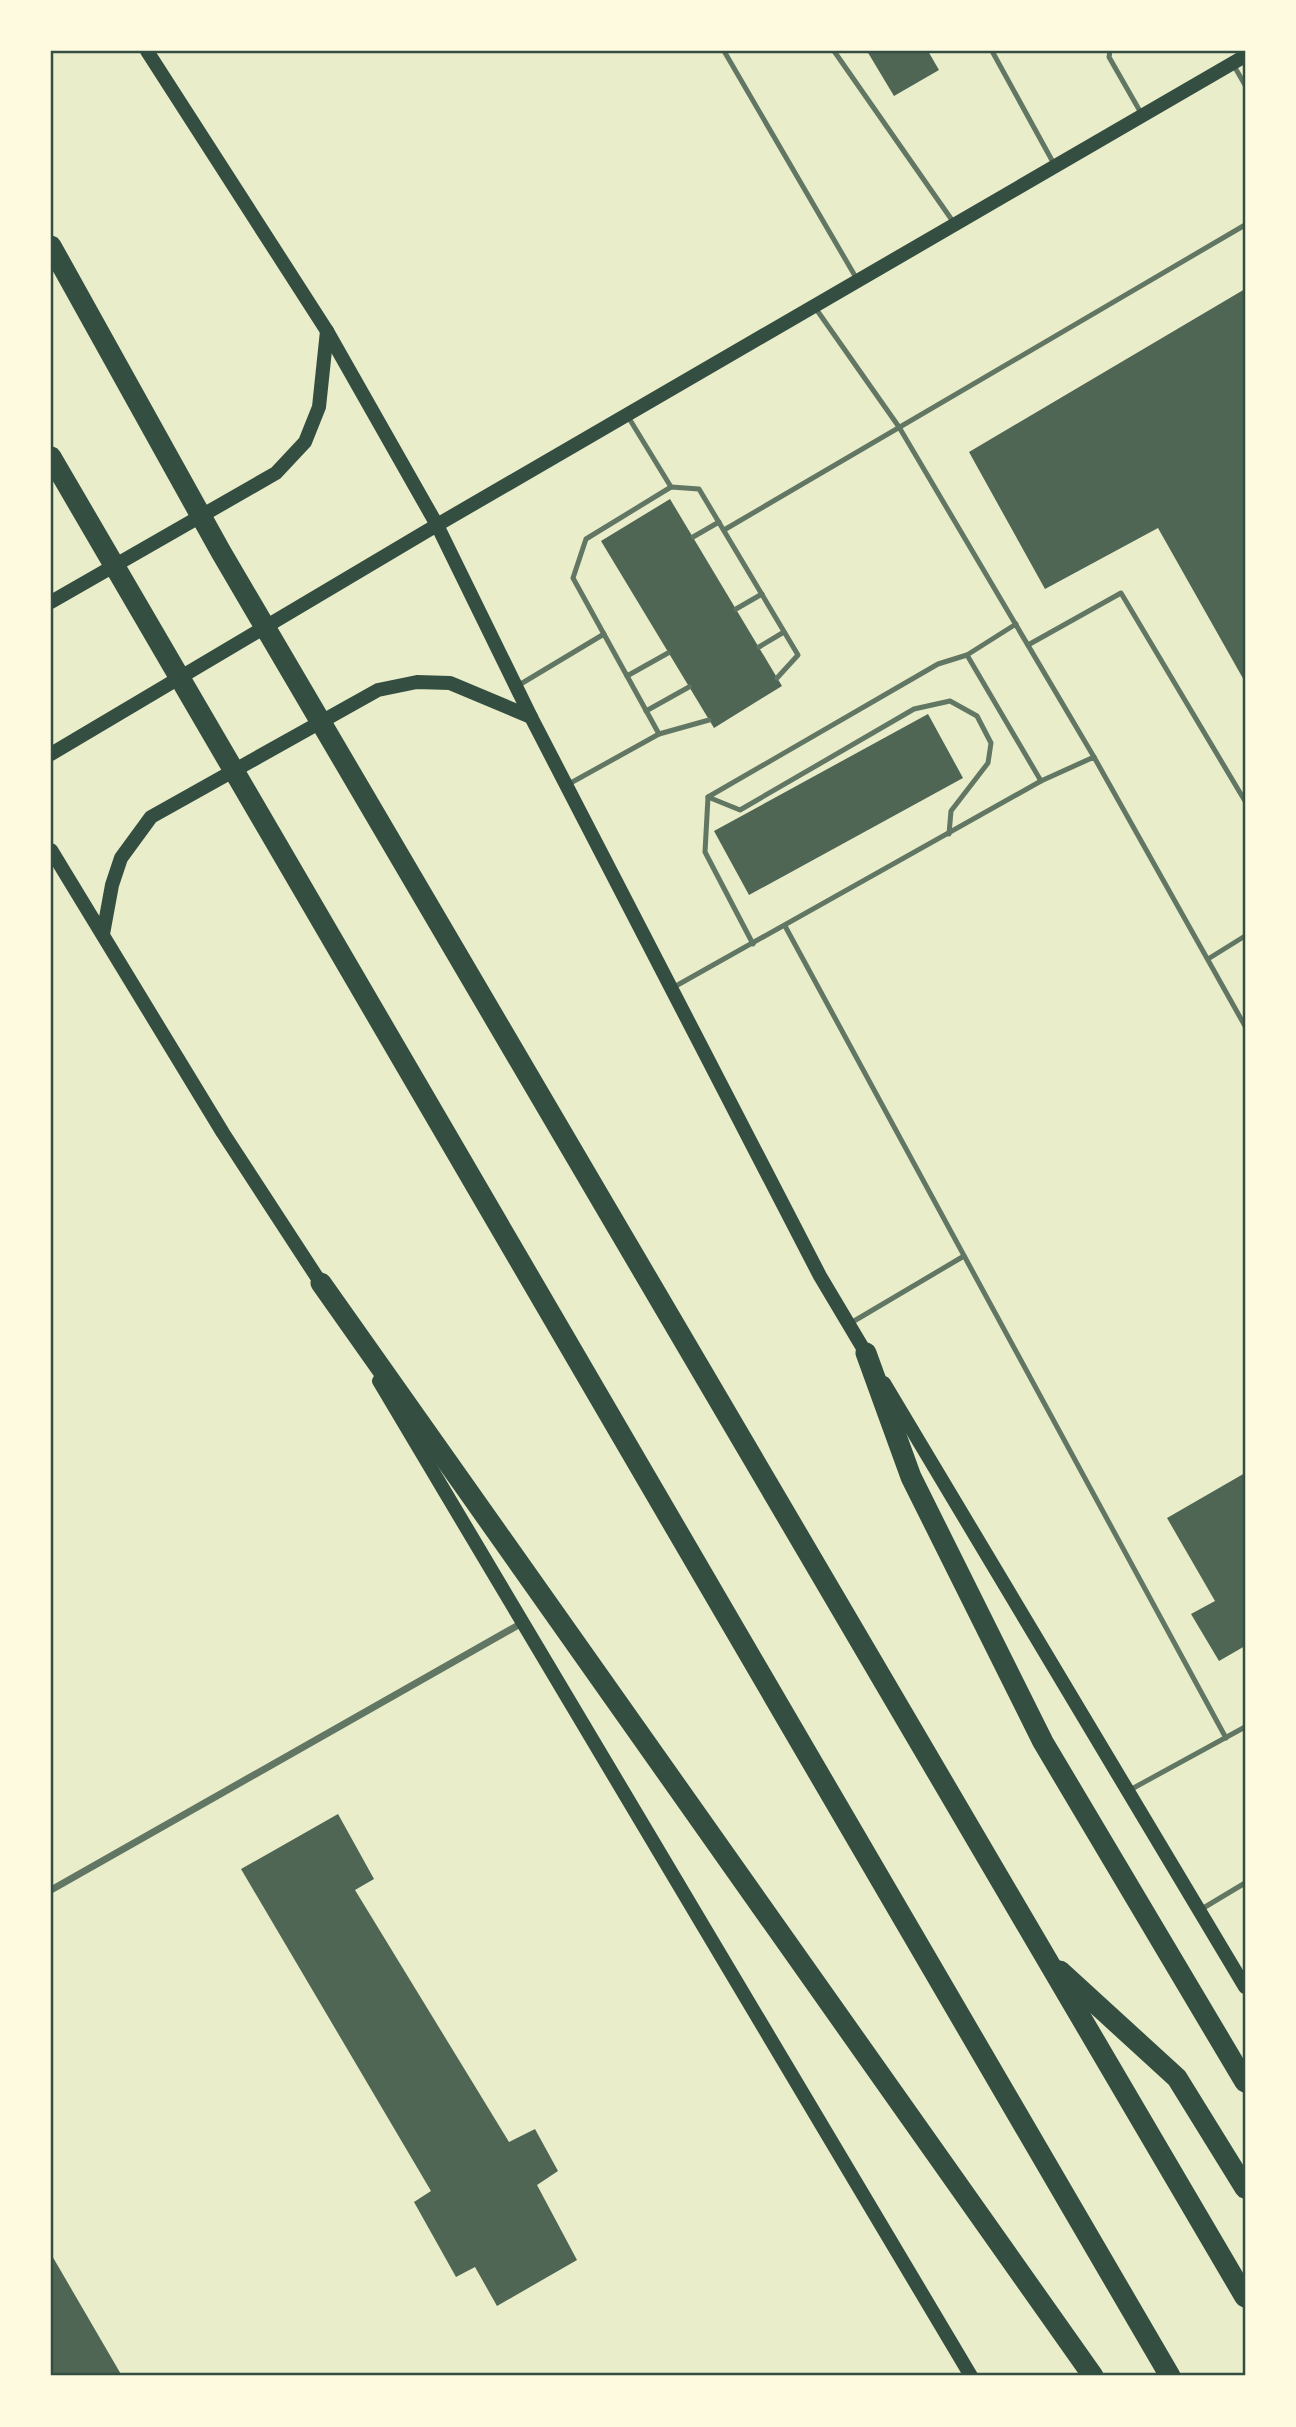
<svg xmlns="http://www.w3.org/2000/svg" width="1296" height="2427" viewBox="0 0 1296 2427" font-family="Arial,sans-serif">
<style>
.building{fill:#4f6655}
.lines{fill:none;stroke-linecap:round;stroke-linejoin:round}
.service{stroke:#617663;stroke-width:5}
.minor{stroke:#617663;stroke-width:7}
.secondary{stroke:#344e41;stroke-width:14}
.motorway{stroke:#344e41;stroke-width:21}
.neatline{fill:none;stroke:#344e41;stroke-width:2.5}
</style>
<rect width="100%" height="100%" fill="#e9edc9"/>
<!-- building -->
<g class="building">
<path d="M867 51H928L939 70 894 96Z"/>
<path d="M1245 289V682L1158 528 1045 589 969 452Z"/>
<path d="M670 499 782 686 714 728 601 541Z"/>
<path d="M928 714 963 778 749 895 714 831Z"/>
<path d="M1245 1473V1646L1219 1661 1191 1614 1215 1601 1167 1518Z"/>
<path d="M338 1814 374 1879 355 1890 509 2142 535 2129 558 2171 537 2185 577 2260 497 2306 475 2267 456 2277 414 2202 431 2191 241 1869Z"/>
<path d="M51 2254 122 2376H51Z"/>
</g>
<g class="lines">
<!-- service -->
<g class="service">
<path d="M724 51 858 281"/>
<path d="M834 51 954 223"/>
<path d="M992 51 1054 164"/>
<path d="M1110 51 1109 57 1141 113"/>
<path d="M1233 64 1245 85"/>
<path d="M814 306 899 427 1094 757"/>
<path d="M627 415 671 487"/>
<path d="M724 530 1245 225"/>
<path d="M693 537 719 522"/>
<path d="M736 609 762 594"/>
<path d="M1028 645 1121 593 1245 801"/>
<path d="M759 647 784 632"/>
<path d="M967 655 1041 781"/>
<path d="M627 676 668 653"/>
<path d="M519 685 604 634"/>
<path d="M646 711 689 687"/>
<path d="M659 734 709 720"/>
<path d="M567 785 659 734 573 578 586 539 671 487 699 489 798 655 777 678"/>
<path d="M708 797 740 810 914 709 950 701 977 716 991 743 988 763 951 811 949 834"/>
<path d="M785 926 1226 1738"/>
<path d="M753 944 705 852 708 797 938 664 967 655 1016 624"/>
<path d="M1208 959 1245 936"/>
<path d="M674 987 1041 781 1094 757 1245 1026"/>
<path d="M849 1324 964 1256"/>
<path d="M1128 1791 1245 1727"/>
<path d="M1200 1910 1245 1883"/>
</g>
<!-- minor -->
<path class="minor" d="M51 1890 522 1623"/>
<!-- secondary -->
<g class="secondary">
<path d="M147 51 327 331 437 525 531 717 820 1276 870 1360"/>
<path d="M51 602 276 473 305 442 319 407 327 331"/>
<path d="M51 754 437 525 1245 56"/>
<path d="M51 850 223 1133 324 1288"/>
<path d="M103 934 112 885 121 858 151 817 378 690 417 682 450 683 531 717"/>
<path d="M379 1381 971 2376"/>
<path d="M884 1383 1245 1987"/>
</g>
<!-- motorway -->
<g class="motorway">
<path d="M51 246 221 552 1245 2297"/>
<path d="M51 457 1170 2376"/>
<path d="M321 1283 1093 2376"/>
<path d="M866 1353 911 1477 1043 1742 1245 2082"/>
<path d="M1060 1971 1177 2078 1245 2188"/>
</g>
</g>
<!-- border -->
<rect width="1296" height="2427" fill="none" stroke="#fefae0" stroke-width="105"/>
<rect x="52" y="52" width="1192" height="2322" class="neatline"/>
</svg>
